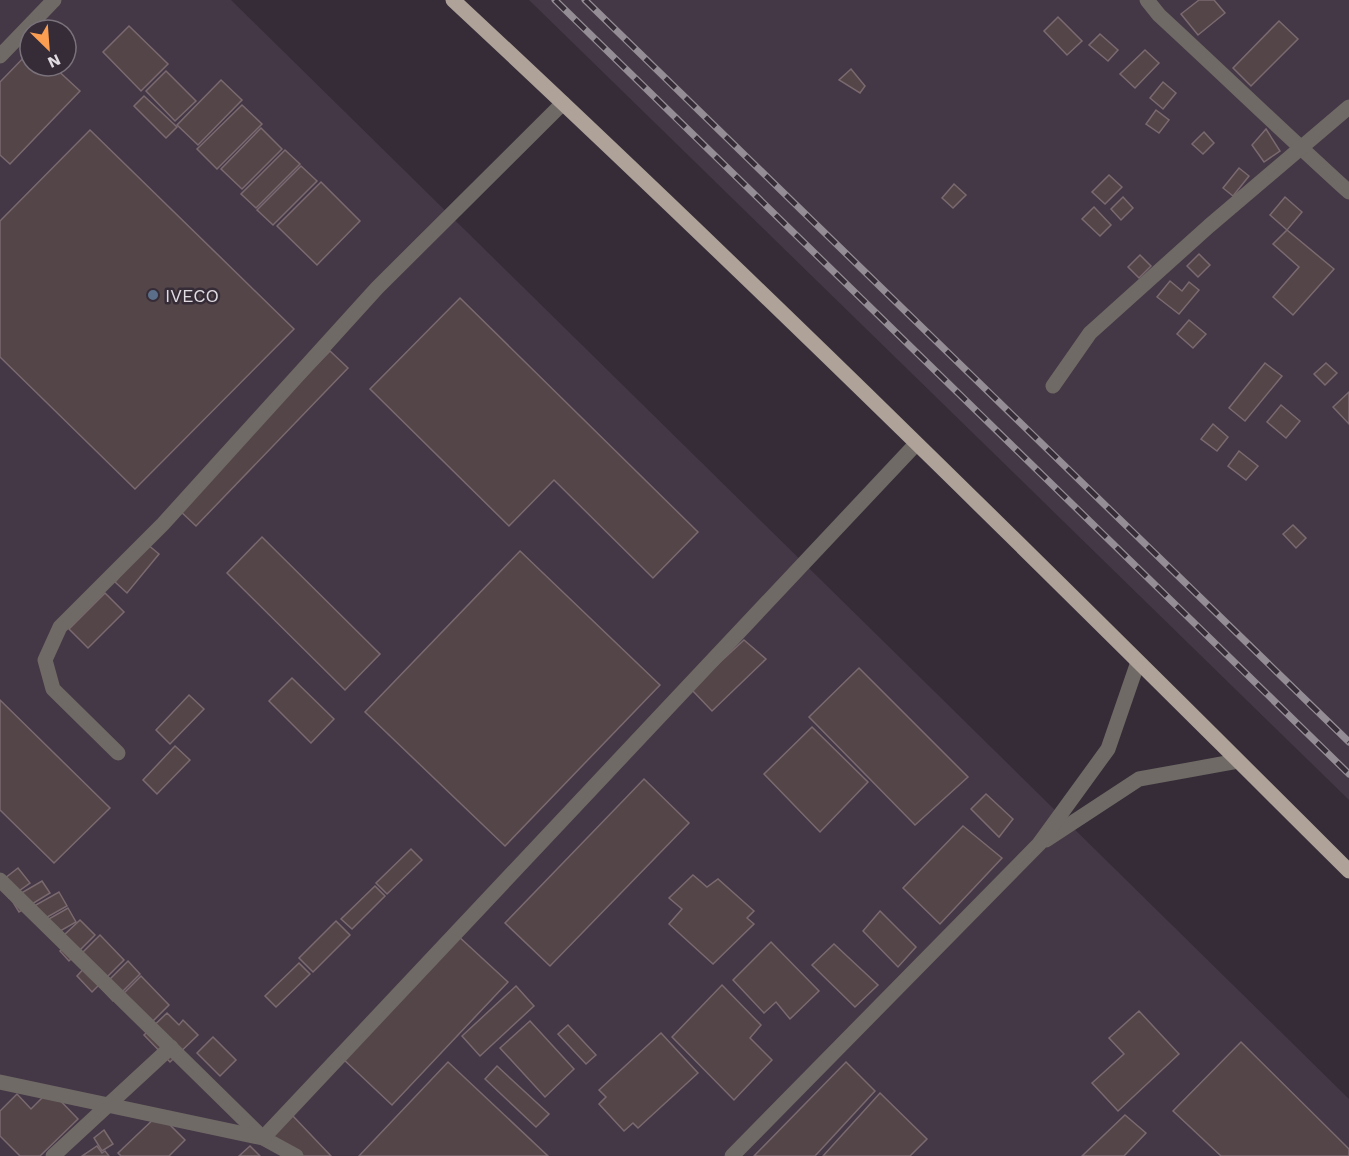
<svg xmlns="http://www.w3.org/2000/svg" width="1349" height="1156" viewBox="0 0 1349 1156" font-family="'Work Sans',sans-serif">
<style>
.built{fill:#443746;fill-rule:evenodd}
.building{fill:#544549;stroke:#7a6a6f;stroke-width:1.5}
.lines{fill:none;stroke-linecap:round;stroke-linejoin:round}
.minor{stroke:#6f6a65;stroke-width:15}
.major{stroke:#aea299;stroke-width:15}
.rail-casing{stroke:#948d95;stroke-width:7}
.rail{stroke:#352c37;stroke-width:4.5;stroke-dasharray:14;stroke-linecap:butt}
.service-dot{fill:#5c6f8a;stroke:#352c37;stroke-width:2}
.labels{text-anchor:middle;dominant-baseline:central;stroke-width:5;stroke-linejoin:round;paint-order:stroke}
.poi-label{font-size:18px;fill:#e1dbe2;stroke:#352c37;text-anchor:start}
</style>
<rect width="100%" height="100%" fill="#352c37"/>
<!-- built -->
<g class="built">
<path d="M0 0H231L1349 1099V1156H0ZM30 30H66V66H30Z"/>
<path d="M529 0H1349V800Z"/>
</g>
<!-- building -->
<g class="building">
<path d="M1199 0H1214L1225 13 1198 35 1181 14Z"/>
<path d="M1058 17 1082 41 1067 55 1044 31Z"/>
<path d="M1279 21 1298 39 1251 86 1233 68Z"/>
<path d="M129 26 168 64 141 91 103 52Z"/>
<path d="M1100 34 1118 50 1108 61 1089 45Z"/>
<path d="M1145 50 1159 63 1135 88 1120 74Z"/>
<path d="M30 51V66H53L80 91 10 164 0 155V82Z"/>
<path d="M851 69 865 86 860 93 839 80Z"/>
<path d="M166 71 196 101 175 121 146 91Z"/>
<path d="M221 80 242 100 198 145 177 125Z"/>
<path d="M1163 82 1176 93 1163 109 1150 98Z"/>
<path d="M144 96 177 127 166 138 134 106Z"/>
<path d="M242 105 262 124 217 169 197 149Z"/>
<path d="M1156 110 1169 120 1159 133 1146 124Z"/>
<path d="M261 128 282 149 242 189 221 169Z"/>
<path d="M1266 129 1280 151 1264 162 1252 145Z"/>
<path d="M90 130 294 329 135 489 0 357V221Z"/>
<path d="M1204 132 1214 143 1203 154 1192 144Z"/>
<path d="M285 150 300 164 256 208 241 194Z"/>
<path d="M301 166 317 181 273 225 257 210Z"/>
<path d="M1239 168 1249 176 1233 196 1223 188Z"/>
<path d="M1109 175 1122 187 1105 204 1092 192Z"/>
<path d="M321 182 360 221 317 265 277 226Z"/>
<path d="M954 184 966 195 953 208 942 198Z"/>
<path d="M1123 197 1133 208 1121 220 1111 209Z"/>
<path d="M1285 197 1302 212 1287 230 1270 215Z"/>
<path d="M1094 207 1111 225 1100 236 1082 219Z"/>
<path d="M1287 230 1334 269 1293 315 1273 297 1299 267 1273 244Z"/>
<path d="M1199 254 1210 265 1198 277 1187 266Z"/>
<path d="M1140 255 1151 266 1139 278 1128 267Z"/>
<path d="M1170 281 1182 291 1189 282 1199 290 1179 314 1157 297Z"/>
<path d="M460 298 698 532 653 578 554 480 509 526 370 389Z"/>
<path d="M1189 320 1206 334 1193 348 1177 334Z"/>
<path d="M330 351 348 368 196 526 178 509Z"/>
<path d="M1265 363 1282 376 1245 421 1229 408Z"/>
<path d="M1326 363 1337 373 1325 385 1314 374Z"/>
<path d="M1349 392V424L1333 407Z"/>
<path d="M1281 405 1300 421 1286 438 1267 422Z"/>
<path d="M1213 424 1228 437 1217 451 1201 439Z"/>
<path d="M1239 451 1258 466 1246 480 1228 466Z"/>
<path d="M1293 525 1306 538 1296 548 1283 534Z"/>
<path d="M262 537 380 654 345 690 227 573Z"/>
<path d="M147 544 159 554 127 593 115 582Z"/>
<path d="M520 551 660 685 505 846 365 712Z"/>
<path d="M105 593 124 612 88 648 69 629Z"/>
<path d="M744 640 766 659 712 711 691 689Z"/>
<path d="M859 668 968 777 915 825 809 717Z"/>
<path d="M292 678 334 719 311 743 269 701Z"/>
<path d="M189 695 204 709 170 744 156 730Z"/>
<path d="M0 700 110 808 54 863 0 810Z"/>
<path d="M812 727 868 782 820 832 764 774Z"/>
<path d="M175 746 190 760 157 794 143 780Z"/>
<path d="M644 779 689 823 550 966 505 923Z"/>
<path d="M986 794 1013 819 999 837 971 809Z"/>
<path d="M963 826 1002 858 940 924 903 888Z"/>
<path d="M411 849 422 860 387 894 376 883Z"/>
<path d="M18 868 30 883 9 898 0 882Z"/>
<path d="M693 875 707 887 718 879 754 911 747 918 754 924 713 964 669 924 682 909 669 898Z"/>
<path d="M42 881 50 893 19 912 11 899Z"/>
<path d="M375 886 385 896 352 929 341 919Z"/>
<path d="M59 892 67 906 42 920 34 906Z"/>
<path d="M68 908 76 922 55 934 47 920Z"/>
<path d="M880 911 916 947 898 967 863 931Z"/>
<path d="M80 920 95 935 69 961 60 951 69 942 63 936Z"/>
<path d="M336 921 350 935 313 972 299 958Z"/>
<path d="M100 935 124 960 92 992 77 976 87 965 79 956Z"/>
<path d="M457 935 508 982 392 1105 341 1057Z"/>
<path d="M771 942 819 991 790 1019 776 1002 764 1013 733 980Z"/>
<path d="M834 944 878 985 855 1007 812 965Z"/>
<path d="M128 961 140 974 113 1001 101 988Z"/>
<path d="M299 963 310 974 276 1007 265 996Z"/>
<path d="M141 976 169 1005 145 1029 117 1000Z"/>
<path d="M722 985 761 1025 750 1038 772 1060 734 1100 672 1037Z"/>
<path d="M516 986 534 1006 480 1056 462 1036Z"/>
<path d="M1139 1011 1179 1054 1118 1111 1092 1083 1124 1054 1109 1038Z"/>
<path d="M167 1013 179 1025 183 1020 198 1035 170 1062 144 1035Z"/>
<path d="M530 1021 574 1069 545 1097 500 1048Z"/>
<path d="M568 1025 596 1055 586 1064 558 1034Z"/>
<path d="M661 1033 698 1073 638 1128 633 1123 624 1131 599 1104 606 1097 599 1090Z"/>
<path d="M213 1037 236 1060 220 1076 197 1053Z"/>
<path d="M1241 1042 1349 1149V1156H1221L1173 1111Z"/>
<path d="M448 1062 548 1156H359Z"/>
<path d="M846 1062 875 1091 815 1156H754Z"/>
<path d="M497 1066 549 1114 536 1127 485 1079Z"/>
<path d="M50 1090 78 1119 40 1156H20L0 1136V1111L17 1094 31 1109Z"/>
<path d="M880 1093 927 1139 910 1156H823Z"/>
<path d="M159 1114 185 1140 169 1156H121L118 1153Z"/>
<path d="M292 1115 331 1156H288L269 1136Z"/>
<path d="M1125 1115 1146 1133 1124 1156H1082Z"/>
<path d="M104 1130 113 1144 102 1151 94 1138Z"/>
<path d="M97 1146 102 1153 105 1151 109 1156H82Z"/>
<path d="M250 1146 260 1156H239Z"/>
</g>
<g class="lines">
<!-- minor -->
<g class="minor">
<path d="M1147 0 1159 15C1223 74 1285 134 1349 192"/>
<path d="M0 56 54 0"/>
<path d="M1053 386 1090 333 1209 226 1349 107"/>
<path d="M118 753 53 689 45 660 60 627 163 524 377 288 563 103"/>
<path d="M1046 840 1139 779 1238 761"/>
<path d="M0 880 263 1138 296 1156"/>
<path d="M0 1082 263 1138 916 444"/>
<path d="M53 1156 171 1047"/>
<path d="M732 1156 1039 844 1108 749 1138 662"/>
</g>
<!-- major -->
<path class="major" d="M453 0C758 284 1054 577 1349 871"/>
<!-- rail casing -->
<g class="rail-casing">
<g id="rail">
<path d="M555 0 1349 774"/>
<path d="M585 0 1349 742"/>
</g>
</g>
<!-- rail -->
<use href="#rail" class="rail"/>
</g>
<!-- markers -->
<circle class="service-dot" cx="153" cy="295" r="6"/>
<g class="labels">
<!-- poi labels -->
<g class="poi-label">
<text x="165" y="295">IVECO</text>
</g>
</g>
<!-- north arrow -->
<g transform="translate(48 48) rotate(155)"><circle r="28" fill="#352c37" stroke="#7a727b" stroke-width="1.5"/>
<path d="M0-4.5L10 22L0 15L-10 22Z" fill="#fc9e52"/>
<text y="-9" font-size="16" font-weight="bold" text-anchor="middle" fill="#e1dbe2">N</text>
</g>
</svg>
